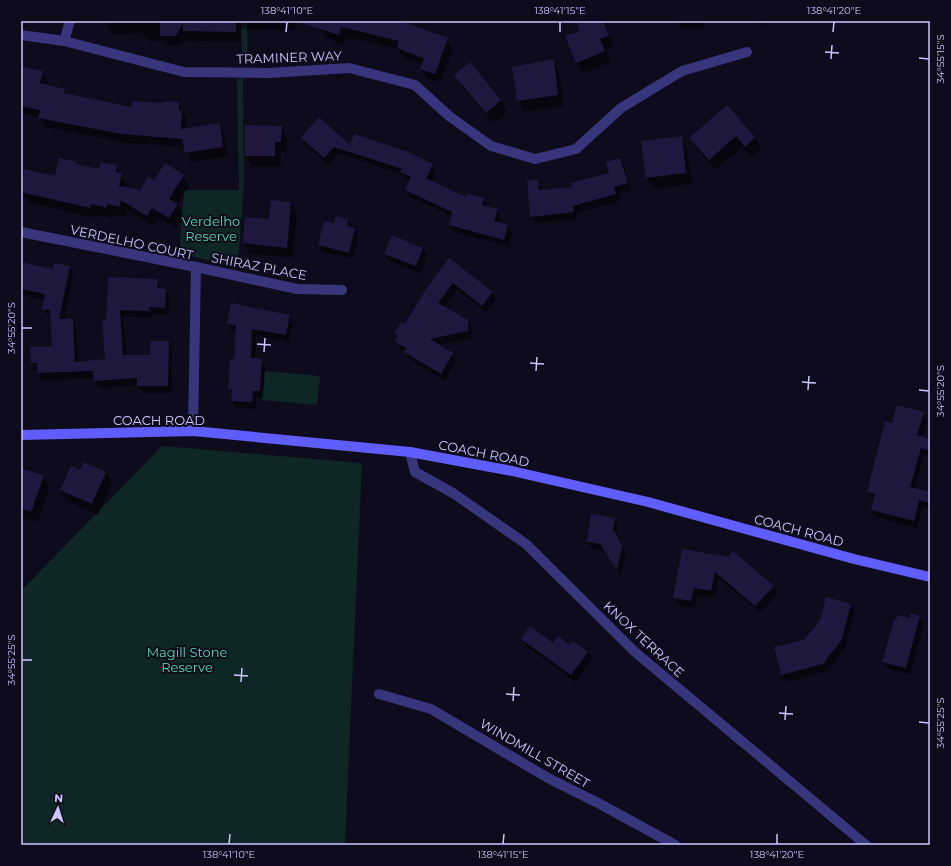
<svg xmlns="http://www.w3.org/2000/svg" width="951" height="866" viewBox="0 0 951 866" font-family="Montserrat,sans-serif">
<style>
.green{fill:#0e2625}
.shadow{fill:#0007;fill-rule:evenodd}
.building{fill:#1f173d}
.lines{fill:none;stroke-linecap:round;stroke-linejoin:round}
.street{stroke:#38357c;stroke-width:10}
.secondary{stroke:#605dff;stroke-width:10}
.ticks{fill:none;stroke:#ccc6ff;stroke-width:1.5}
.labels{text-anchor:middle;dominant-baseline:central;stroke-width:4;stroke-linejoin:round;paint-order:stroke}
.street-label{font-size:13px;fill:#ccc6ff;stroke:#0e0b1c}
.park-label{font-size:13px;fill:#52dfbb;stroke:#0e0b1c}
.neatline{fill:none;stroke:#ccc6ff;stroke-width:1.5}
.ticks-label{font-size:10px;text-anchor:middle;fill:#ccc6ff}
</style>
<rect width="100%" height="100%" fill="#0e0b1c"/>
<!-- green -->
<g class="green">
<path d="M241 21H247L248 60H242Z"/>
<path d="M243 78 244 180 238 266 179 254 184 190H239L237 79Z"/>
<path d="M265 371 320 376 317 405 262 400Z"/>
<path d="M162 446 362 463 345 845H21V591Z"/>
</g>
<!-- shadow -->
<g class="shadow">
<path d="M105 21H295V30L241 29V42L184 41 181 46H167L164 41H150L140 33 114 35Z"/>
<path d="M322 21H398L447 39 453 49 440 83 427 78 421 69 422 65 404 58 398 49 347 37 344 45 326 38 320 28ZM404 50 429 59 428 61 404 52Z"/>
<path d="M577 21H604L614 46 606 50 611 62 583 73 566 37 581 31Z"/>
<path d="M678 21H704V28H682Z"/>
<path d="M751 21H768L765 27Z"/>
<path d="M553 60 559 71 564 106 524 111 518 100Z"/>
<path d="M470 64 501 101 507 112 493 123 462 86 456 75Z"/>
<path d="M21 71 42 72 48 81 47 85 64 90 68 95 132 108 179 103 187 120 186 129 219 124 224 133 228 156 191 162 185 147 128 143 45 127 39 117 21 113Z"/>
<path d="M727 106 755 138 761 149 751 157 742 147 715 170 697 149 690 138Z"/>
<path d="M281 127 287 138V152H281L280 167 252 166 246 155Z"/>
<path d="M681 137 687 148 692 184 653 189 647 178Z"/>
<path d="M302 138 432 165 436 172 432 182 467 198 484 199 487 207 497 210 501 217 499 224 508 226 512 233 508 246 454 232 450 225 452 216 410 197 406 190 410 181 405 179 403 175 338 153 328 165 306 145Z"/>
<path d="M620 159 624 166 631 190 618 194 620 201 577 213V219L535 223 531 216 537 180 542 191 574 187 610 173Z"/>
<path d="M76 163 78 166 100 170 116 166 127 185V189L140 192 154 182 183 176 189 187 177 205 183 216 176 228 159 218 153 226 127 210 125 217 113 215V218L97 215 96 218 27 202 21 192 25 170 56 177Z"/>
<path d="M291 203 297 214 293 258 250 254 244 243Z"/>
<path d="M348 220 359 236 353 259 323 252 319 245 335 225Z"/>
<path d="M423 248 427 255 420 273 389 261 385 254Z"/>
<path d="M449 260 492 292 496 299 486 312 457 290 444 307 467 321 472 328 471 338 438 345 452 354 456 361 445 380 409 359 406 352 400 349 396 342 398 338 395 334 406 326Z"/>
<path d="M21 264 54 270 69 267 73 274 64 320H72L76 327 78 362 106 360 109 278 157 280 161 290H166L170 297 169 315 153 314 152 318 123 316 126 356H151L168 342 172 349V393H142L138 385 99 388 95 378 42 380 38 370H36L32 363 53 347 52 316 47 315 43 308 45 300 21 295Z"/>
<path d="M289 316 293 323 289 342 256 335 255 359 261 360 265 367 263 398H256V409L236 408 232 401V394L230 389 235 360 236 331H232L228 324Z"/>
<path d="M923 413 927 420 922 438 930 440V456L924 455 915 489 930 493V508L923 507 917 528 876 517 872 510 874 499 868 491 893 424Z"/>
<path d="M106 472 112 483 98 515 67 501 61 490Z"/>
<path d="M21 477H43L50 488 37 522 21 516Z"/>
<path d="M614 519 618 526 616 537 626 554 621 576 605 551 592 549 588 542Z"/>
<path d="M733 553 774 587 778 594 760 612 718 578 715 598 697 595 695 608 678 605 674 598 728 558Z"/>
<path d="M827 598 851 605 855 612 845 647 827 671 786 682 782 675 775 648 804 640 821 620Z"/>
<path d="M911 615 920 617 924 624 910 675 887 668 883 661Z"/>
<path d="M522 639 571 646 573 642 588 652 592 659 576 682 526 646Z"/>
</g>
<!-- building -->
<g class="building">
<path d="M160 21H236V32L183 31V23L176 36H160Z"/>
<path d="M303 21H401L448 38 435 74 420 69 424 58 397 48 399 41 341 27 339 35 302 23Z"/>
<path d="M576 21H603L609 35 600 39 605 51 576 63 565 36 580 31Z"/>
<path d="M554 59 558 95 517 101 512 67Z"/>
<path d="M470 62 501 100 486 113 454 75Z"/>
<path d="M21 66 43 71 40 83 65 89 64 93 131 107 132 101 165 103V101L179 102V110H182L181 129 220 123 223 147 185 153 182 139 122 134 38 118 40 110 21 106Z"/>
<path d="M727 105 755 137 745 147 736 136 709 160 689 138Z"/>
<path d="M319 117 350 145 354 134 406 151 433 164 426 178 466 197 467 193 484 198 482 205 498 209 494 221 508 225 504 240 449 225 452 212 405 190 411 177 400 172 402 169 334 147 324 158 301 138Z"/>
<path d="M245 125 282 126 281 142H275V156H245Z"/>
<path d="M682 136 686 173 646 178 641 141Z"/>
<path d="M59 158 77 162 76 164 99 169 101 162 117 165 116 172 122 173 119 186 140 190 148 177 154 180 165 163 184 175 169 199 178 204 169 218 152 208 147 216 121 200 120 207 107 204V208L91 204 90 208 21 192 24 169 55 176Z"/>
<path d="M620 158 628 183 614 187 616 194 573 206 574 212 530 217 527 180 538 179 539 190 572 187 571 183 609 173 606 162Z"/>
<path d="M271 200 291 202 287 248 243 243 245 217 269 219Z"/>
<path d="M336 216 348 220 347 226 355 228 349 253 318 245 324 221 334 223Z"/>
<path d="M392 235 423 248 416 266 384 254Z"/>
<path d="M449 258 493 292 482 306 453 283 438 303 468 320V331L430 339 453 353 441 374 404 352 406 348 395 342 398 336 394 334 401 322 405 324 428 286Z"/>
<path d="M21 262 53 269 54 263 70 266 59 319H73L75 362 105 359 102 321H106L108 277 158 279 157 288 166 289 165 308 149 307V311L120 310 123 355H150V341H169L168 386H137V378L94 381 93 371 37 373V363H31L30 347 52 346 50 310 42 309 45 294 21 289Z"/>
<path d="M231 303 290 315 286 335 252 329 251 358 262 359 260 391H253L252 402 231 401 232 390 228 389 230 359H234L236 325 227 324Z"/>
<path d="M897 405 924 412 917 435 930 439V451L921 448 910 487 930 492V503L919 500 914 521 871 510 875 494 867 492 885 421 892 423Z"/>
<path d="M84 462 106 472 92 504 60 490 71 466 80 470Z"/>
<path d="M21 468 44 476 31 512 21 508Z"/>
<path d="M591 514 615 518 613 529 622 546 617 570 600 544 587 542Z"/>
<path d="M682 549 728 557 733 551 774 586 755 606 715 572 711 591 694 588 691 601 673 598Z"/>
<path d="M826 597 851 604 842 639 823 664 781 675 774 647 804 640 820 620Z"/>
<path d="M910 613 920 616 906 668 882 662 894 620 899 615 909 618Z"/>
<path d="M530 626 553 643 558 636 570 645 573 641 588 652 571 675 521 639Z"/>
</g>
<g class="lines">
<!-- street -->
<g class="street">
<path d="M21 35 64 41 184 72 268 73 349 68 415 85 449 116 491 146 535 159 576 149 621 108 682 71 747 52"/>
<path d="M64 41 70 21"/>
<path d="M21 232 196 267 193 431"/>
<path d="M196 267 297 289 342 290"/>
<path d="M410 452 415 472 453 493 526 544 635 652 866 845"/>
<path d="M379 694 431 709 548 778 602 805 675 845"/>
</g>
<!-- secondary -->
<path class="secondary" d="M21 435 193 431 410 452 512 471 648 502 854 559 930 577"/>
</g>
<!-- ticks -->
<path class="ticks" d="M286 32 287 22M560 32V22M833 32 834 22M825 52 839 53M919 58 929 59M831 59 832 45M22 328H32M257 344 271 345M264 352 265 338M530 363 544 364M536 371 537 357M802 382 816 383M808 390 809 376M919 390 929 391M22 660H32M234 675 248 676M241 682 242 668M506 694 520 695M513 701 514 687M779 713 793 714M785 720 786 706M919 722 929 723M229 844 230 834M503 844 504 834M777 844V834"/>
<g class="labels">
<!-- street labels -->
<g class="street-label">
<text transform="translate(289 57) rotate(-2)">TRAMINER WAY</text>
<text transform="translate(132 242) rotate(12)">VERDELHO COURT</text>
<text transform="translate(259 266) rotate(11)">SHIRAZ PLACE</text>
<text x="159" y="420">COACH ROAD</text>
<text transform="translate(484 453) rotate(11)">COACH ROAD</text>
<text transform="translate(799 530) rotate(15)">COACH ROAD</text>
<text transform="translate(644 639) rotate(43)">KNOX TERRACE</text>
<text transform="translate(535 753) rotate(30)">WINDMILL STREET</text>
</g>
<!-- park labels -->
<g class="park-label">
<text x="211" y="221">Verdelho<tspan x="211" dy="15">Reserve</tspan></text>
<text x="187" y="652">Magill Stone<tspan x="187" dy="15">Reserve</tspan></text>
</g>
</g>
<!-- border -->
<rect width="951" height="866" fill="none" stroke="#0e0b1c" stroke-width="44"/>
<!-- north arrow -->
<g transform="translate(58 808) rotate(4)" stroke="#0e0b1c" stroke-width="3" paint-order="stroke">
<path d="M0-3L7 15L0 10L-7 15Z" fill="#ccc6ff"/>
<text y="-6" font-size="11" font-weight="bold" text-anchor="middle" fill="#ccc6ff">N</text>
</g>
<rect x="22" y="22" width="907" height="822" class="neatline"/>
<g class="ticks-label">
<text x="287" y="14">138°41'10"E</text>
<text x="560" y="14">138°41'15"E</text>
<text x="834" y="14">138°41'20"E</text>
<text transform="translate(940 59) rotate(-90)" y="4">34°55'15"S</text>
<text transform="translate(11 328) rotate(-90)" y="4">34°55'20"S</text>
<text transform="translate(940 391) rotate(-90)" y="4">34°55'20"S</text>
<text transform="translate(11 660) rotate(-90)" y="4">34°55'25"S</text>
<text transform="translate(940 723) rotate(-90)" y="4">34°55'25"S</text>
<text x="229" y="858">138°41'10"E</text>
<text x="503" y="858">138°41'15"E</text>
<text x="777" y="858">138°41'20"E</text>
</g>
</svg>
